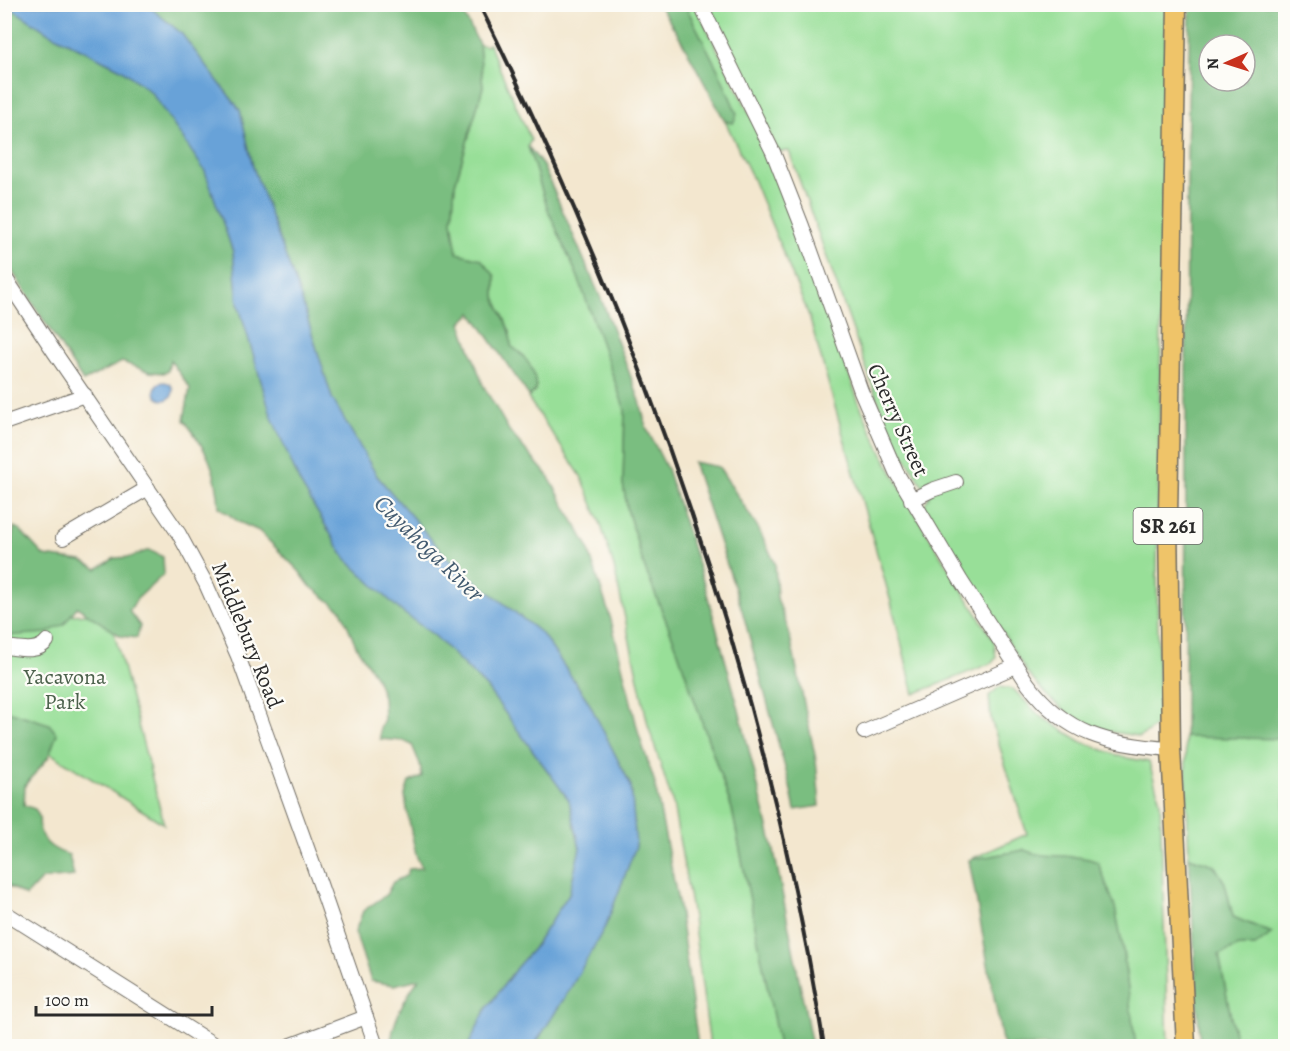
<svg xmlns="http://www.w3.org/2000/svg" width="1290" height="1051" viewBox="0 0 1290 1051" font-family="Alegreya,serif">
<style>
.green{fill:#98df98;stroke:#628562;stroke-width:1.5}
.forest{fill:#7abe80;stroke:#527456;stroke-width:1.5;fill-rule:evenodd}
.water{fill:#68a2d8;stroke:#4a6682;stroke-width:1.5}
.lines{fill:none;stroke-linecap:round;stroke-linejoin:round}
.minor-casing{stroke:#716d64;stroke-width:16}
.major-casing{stroke:#716d64;stroke-width:21}
.minor{stroke:#fff;stroke-width:14}
.major{stroke:#efc469;stroke-width:18}
.rail{stroke:#2b2b2b;stroke-width:4}
.labels{text-anchor:middle;dominant-baseline:central;stroke-width:4.5;stroke-linejoin:round;paint-order:stroke}
.shield{fill:#fdfcf7;stroke:#6a6a68;stroke-width:1.5}
.shield-label{font-size:21px;font-weight:bold;fill:#2b2b2b}
.street-label{font-size:22px;fill:#2b2b2b;stroke:#fdfcf7}
.park-label{font-size:22px;fill:#4c614c;stroke:#fdfcf7}
.water-label{font-size:24px;font-style:italic;fill:#435b70;stroke:#fdfcf7}
</style>
<rect width="100%" height="100%" fill="#fdfcf7"/>
<filter id="ink" filterUnits="userSpaceOnUse"><feTurbulence type="fractalNoise" baseFrequency=".0167" numOctaves="2"/><feDisplacementMap in="SourceGraphic" scale="12" xChannelSelector="R" yChannelSelector="G"/><feConvolveMatrix kernelMatrix="1 2 1 2 8 2 1 2 1" color-interpolation-filters="sRGB"/></filter>
<filter id="wash" filterUnits="userSpaceOnUse"><feTurbulence type="fractalNoise" baseFrequency=".008" numOctaves="4" result="noise"/><feDisplacementMap in="SourceGraphic" scale="24" xChannelSelector="R" yChannelSelector="G"/><feGaussianBlur stdDeviation="1.35" result="paint"/><feColorMatrix in="noise" values="0 0 0 0 0 0 0 0 0 0 0 0 0 0 0 0 0 1.4 0 .05"/><feComposite in="paint" operator="in"/></filter>
<g filter="url(#wash)">
<rect width="100%" height="100%" fill="#f3e7cf"/>
<!-- green -->
<g class="green">
<path d="M685 5H695L752 118 787 198 859 403C894 487 946 563 994 641L996 658 992 663 914 694 891 602 809 316 753 179 725 121 733 123 737 114 720 74Z"/>
<path d="M709 5H1166L1157 577 1159 714V722L1147 733 1139 737C1128 733 1118 734 1107 731 1073 723 1050 700 1028 674L924 506 929 496 888 429 789 151 778 152Z"/>
<path d="M479 44 485 46 489 44 531 140 528 146 548 210 578 277 625 410 623 484 628 512 644 566 675 643 732 809 779 1046H710L692 911 673 804 648 725 614 567 600 522 581 476 528 398 536 390 523 355 511 346 510 332 495 297V276L457 253 452 221 455 184 483 87Z"/>
<path d="M109 613 164 824 5 725 4 618Z"/>
<path d="M999 687 1013 689 1040 716 1082 742 1122 757 1149 762 1160 801 1168 1046H1136C1125 994 1128 936 1106 887L1024 850 969 860 1027 834 991 719 989 696Z"/>
<path d="M1219 736 1285 739V1046H1239L1234 1034 1219 955 1239 946H1255L1272 933 1233 917 1225 883 1214 865 1189 857 1185 737Z"/>
</g>
<!-- forest -->
<g class="forest">
<path d="M6 4 49 33 121 69 151 92 205 170 233 252 238 303 271 415 300 483 345 558 401 611 435 636 487 688 569 800 580 849 569 894 533 949 517 967 485 1011 468 1046H391C391 1024 405 997 419 979L394 985 371 981 355 932 363 911 386 895 393 882 406 876 409 869 422 868 416 855 408 816 405 795 409 782 422 777 420 764 412 745 404 741 380 739V728L384 719 383 697 376 677 357 648 341 610 310 586 299 571 259 531 239 522 219 507C217 469 207 450 184 420L190 388 170 360 168 371 164 373 150 372 122 362 83 381 5 260Z"/>
<path d="M147 5H459L479 44 483 87 455 184 452 221 457 253 481 259 495 276V297L510 332 511 346C527 358 536 369 536 390L529 396 472 313 461 323 483 385 510 432 548 476 587 545 611 620 639 735 654 780 679 907 698 1046H534L570 989 606 925 636 846 631 786 588 701 542 634 448 559 377 476 332 398 301 298 253 167 240 110 181 33Z"/>
<path d="M659 5H685L720 74 737 114 733 123 725 121 679 36Z"/>
<path d="M1190 5H1285V739L1185 737 1187 159ZM1209 45H1245V81H1209Z"/>
<path d="M528 146 543 166 602 301 640 401 646 427 667 469 706 590 738 706 774 851 812 1046H779L732 809 675 643 644 566 628 512 623 484 625 410 578 277 548 210Z"/>
<path d="M693 462 719 467 757 526 775 563 777 598 789 632 816 760 820 806 795 810 790 786 742 610Z"/>
<path d="M14 527 19 529 44 556 82 561 97 569 115 558 131 557 149 550 163 557 164 574 137 599 129 611 140 626 137 638 121 636 77 607 64 624 47 633 5 636V551L12 544Z"/>
<path d="M5 710 49 724 57 734 48 758 25 785 24 805 35 809C42 819 38 821 40 831 44 845 57 851 69 855L74 876 42 879 26 896 5 884Z"/>
<path d="M1024 850C1046 860 1073 852 1098 862L1115 907 1121 939 1136 1046H1003L969 860Z"/>
<path d="M1189 857 1214 865 1225 883 1233 917 1272 933 1255 946H1239L1219 955 1234 1034 1239 1046H1200Z"/>
</g>
<!-- water -->
<g class="water">
<path d="M6 5H147L181 33 240 110 253 167 301 298 332 398 377 476 448 559 542 634 588 701 631 786 636 846 606 925 570 989 534 1046H468L485 1011 517 967 533 949 569 894 580 848 569 800 487 688 435 636 401 611 345 558 300 483 271 415 238 303 233 252 205 171 151 92 121 69 49 33Z"/>
<circle cx="164" cy="391" r="9"/>
</g>
</g>
<g filter="url(#ink)">
<g class="lines">
<!-- minor casing -->
<g class="minor-casing">
<g id="minor">
<path d="M700 4 773 152 802 226 861 391 896 472 961 581 1028 684C1066 735 1110 745 1171 749"/>
<path d="M4 276 55 353 179 534 206 584 238 656 319 881 376 1046"/>
<path d="M4 423 85 395"/>
<path d="M911 500 932 490 956 482"/>
<path d="M63 538 148 488"/>
<path d="M4 647C19 648 37 654 47 641"/>
<path d="M864 732 1016 666"/>
<path d="M4 912 216 1046"/>
<path d="M289 1046 366 1017"/>
</g>
</g>
<!-- major casing -->
<g class="major-casing">
<path id="major" d="M1177 4 1168 516 1171 749 1186 1046"/>
</g>
<!-- minor -->
<use href="#minor" class="minor"/>
<!-- major -->
<use href="#major" class="major"/>
<!-- rail -->
<path class="rail" d="M479 4C643 334 766 682 824 1046"/>
</g>
</g>
<g class="labels">
<!-- shield labels -->
<rect class="shield" x="1133.5" y="508" width="69" height="36" rx="4.5"/>
<g class="shield-label">
<text x="1168" y="526">SR 261</text>
</g>
<!-- street labels -->
<g class="street-label">
<text transform="translate(898 420) rotate(66)">Cherry Street</text>
<text transform="translate(247 635) rotate(68)">Middlebury Road</text>
</g>
<!-- park labels -->
<g class="park-label">
<text x="65" y="677">Yacavona<tspan x="65" dy="25">Park</tspan></text>
</g>
<!-- water labels -->
<g class="water-label">
<text transform="translate(429 548) rotate(44)">Cuyahoga River</text>
</g>
</g>
<!-- margin -->
<rect width="1290" height="1051" fill="none" stroke="#fdfcf7" stroke-width="24"/>
<!-- north arrow -->
<g transform="translate(1227 63) rotate(267)"><circle r="28" fill="#fdfcf7" stroke="#a9a8a5" stroke-width="1.5"/>
<path d="M0-4.5L10 22L0 15L-10 22Z" fill="#c8321e"/>
<text y="-9" font-size="16" font-weight="bold" text-anchor="middle" fill="#2b2b2b">N</text>
</g>
<!-- scale -->
<path d="M36 1006v9h176v-9" fill="none" stroke="#2b2b2b" stroke-width="3"/>
<text x="45" y="1006" font-size="18" fill="#2b2b2b" stroke="#fdfcf7" stroke-width="4.5" paint-order="stroke">100 m</text>
</svg>
